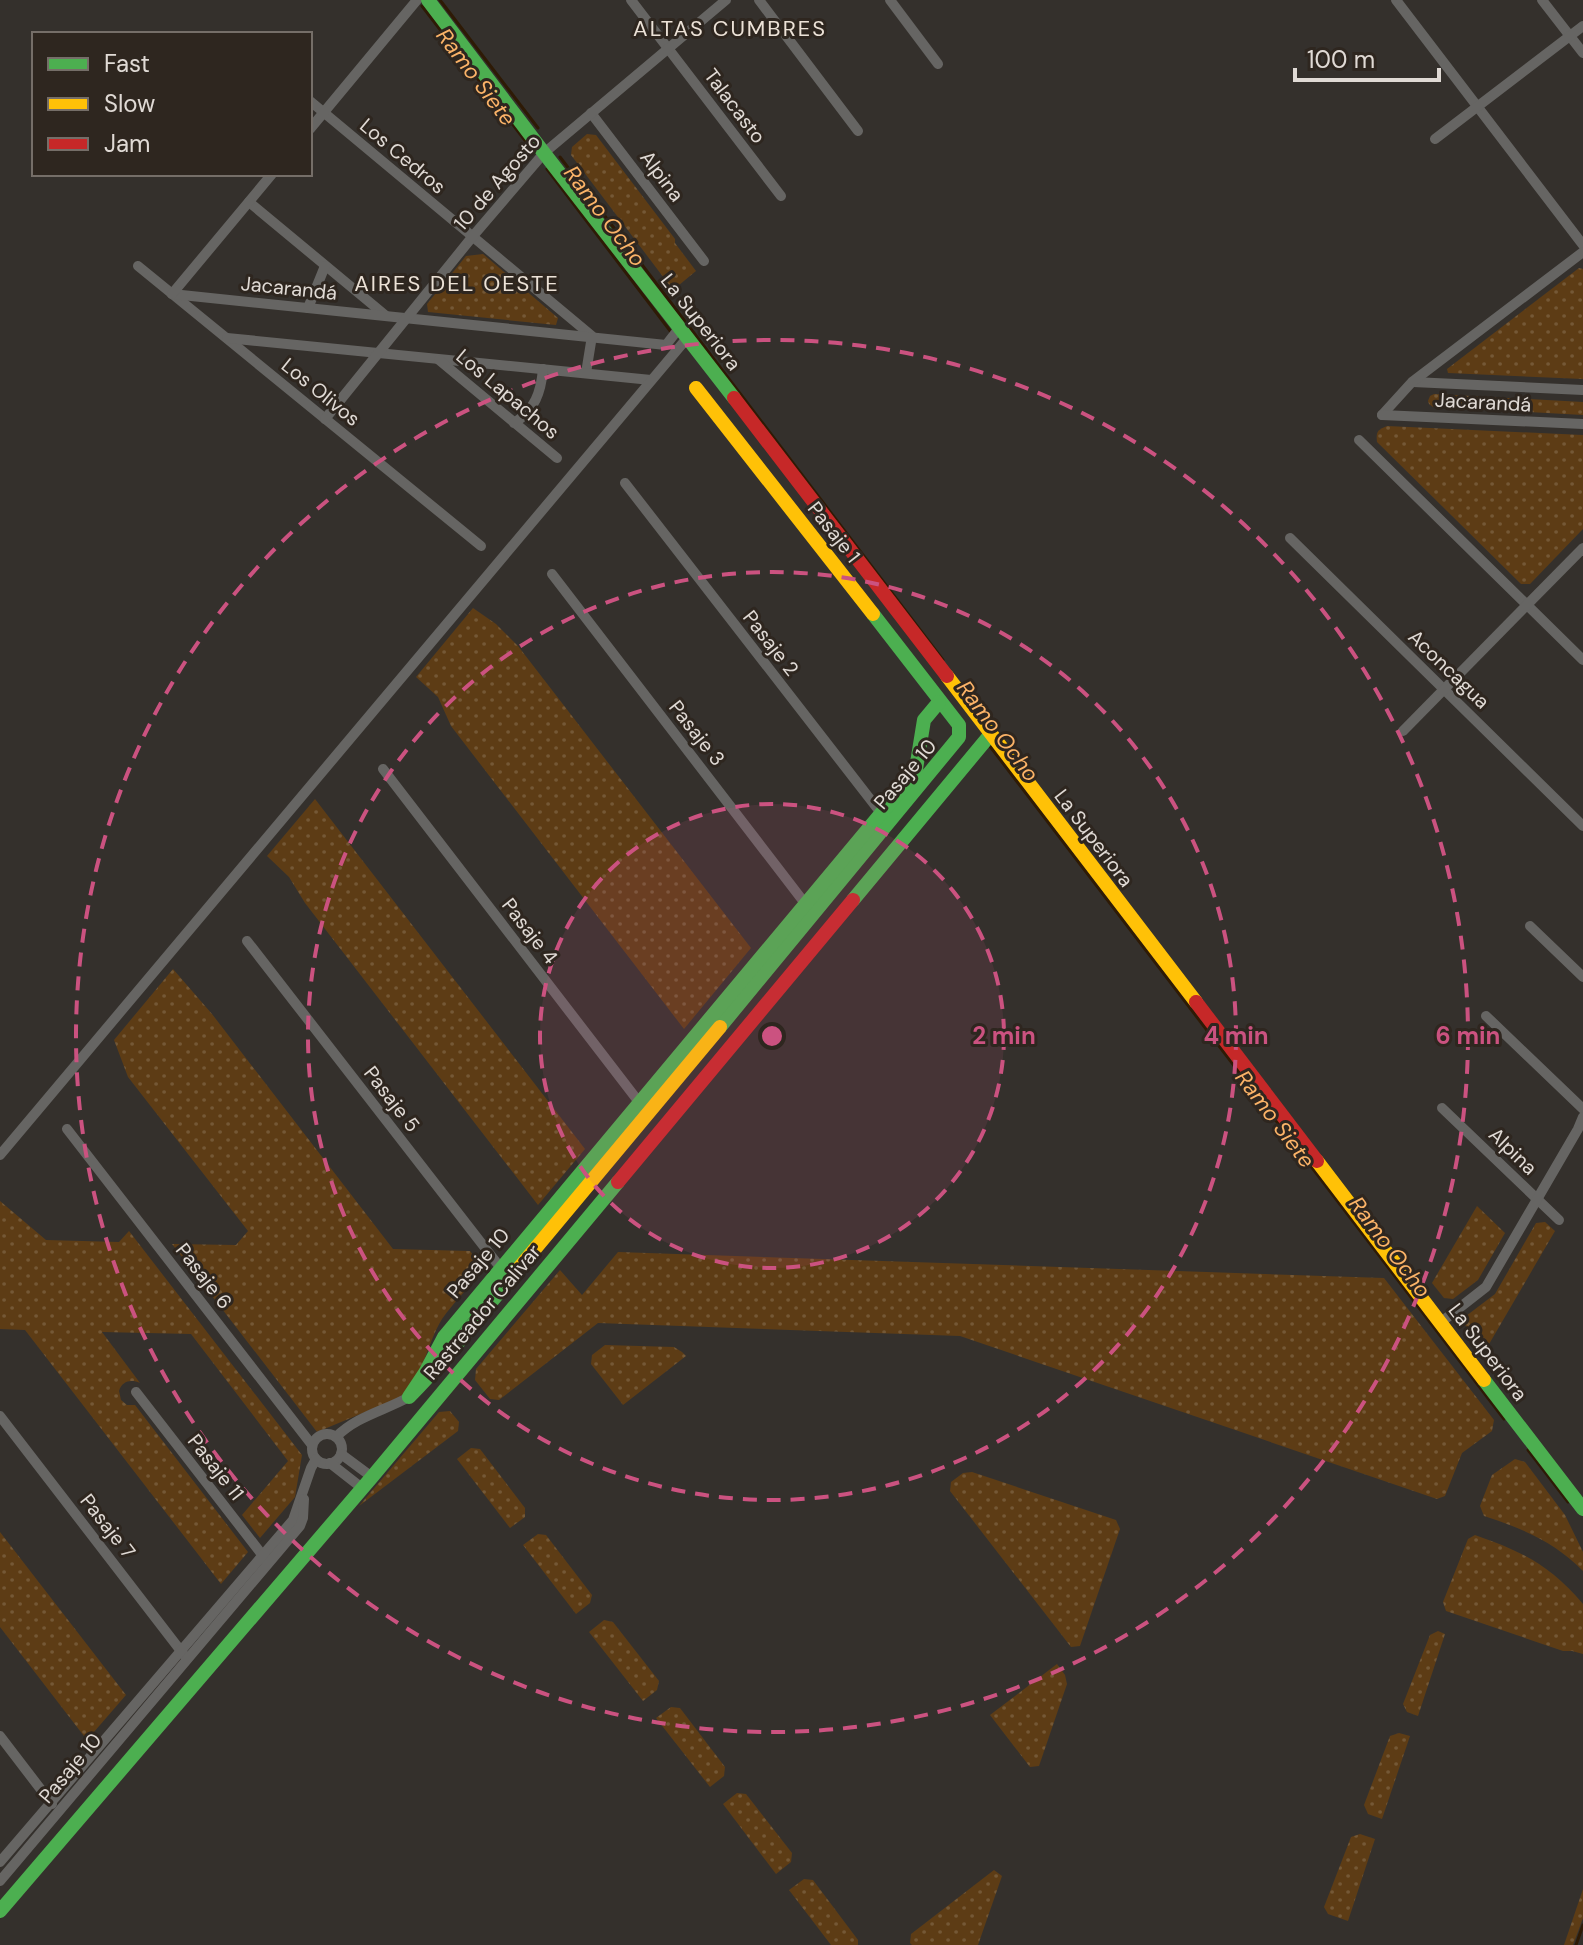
<svg xmlns="http://www.w3.org/2000/svg" width="1583" height="1945" viewBox="0 0 1583 1945" font-family="'DM Sans',sans-serif">
<style>
.park{fill:url(#park-dots)}
.lines{fill:none;stroke-linecap:round;stroke-linejoin:round}
.stream{stroke:#2e1a05;stroke-width:3}
.street{stroke:#666563;stroke-width:10}
.fast{stroke:#4caf50;stroke-width:14}
.slow{stroke:#ffc107;stroke-width:14}
.jam{stroke:#c62828;stroke-width:14}
.ring{fill:none;stroke:#cb5280;stroke-width:4;stroke-dasharray:14 10}
.labels{text-anchor:middle;dominant-baseline:central;stroke-width:6;stroke-linejoin:round;paint-order:stroke}
.street-label{font-size:20px;fill:#e0dad5;stroke:#2e261f}
.neighbourhood-label{font-size:22px;letter-spacing:2px;fill:#ece2d7;stroke:#2e261f}
.water-label{font-size:22px;font-style:italic;fill:#fbb368;stroke:#2e261f}
.centre{fill:#cb5280;stroke:#2e261f;stroke-width:4}
.ring-label{font-size:24px;text-anchor:middle;font-weight:bold;fill:#cb5280;stroke:#2e261f;stroke-width:6;stroke-linejoin:round;paint-order:stroke}
</style>
<defs>
<pattern id="park-dots" width="8" height="8" patternUnits="userSpaceOnUse" patternTransform="scale(2)"><rect width="8" height="8" fill="#5d3c15"/><path d="M2 2h.1M6 6h.1" fill="none" stroke="#745836" stroke-width="1.8" stroke-linecap="round"/></pattern>
</defs>
<rect width="100%" height="100%" fill="#34302c"/>
<!-- park -->
<g class="park">
<path d="M587 134 596 135 675 239V243L696 271 673 290 571 155 572 147Z"/>
<path d="M483 254 558 318 556 325 428 312 427 304 466 256Z"/>
<path d="M1579 268 1583 269V379L1448 373 1447 369Z"/>
<path d="M1434 394 1583 402V415L1433 407 1429 404 1428 401 1430 396Z"/>
<path d="M1387 426 1583 435V529L1530 584H1521L1377 442C1376 432 1377 430 1387 426Z"/>
<path d="M473 608 496 624 518 646 751 948 684 1029 451 726 438 697 416 677Z"/>
<path d="M315 799 585 1149 538 1205 305 903 289 877 267 856Z"/>
<path d="M173 969 212 1014 393 1249 470 1251 484 1269C470 1286 454 1302 442 1319 426 1345 424 1378 399 1398L317 1432 172 1244 236 1245 248 1231 128 1077 114 1040Z"/>
<path d="M0 1201 46 1240 119 1242 129 1231 302 1455 295 1497 260 1538 242 1515 288 1461 191 1334 102 1332 140 1383C131 1379 122 1381 119 1391L121 1400 127 1405H135L248 1552 221 1584 25 1330 0 1329Z"/>
<path d="M1477 1206 1505 1233 1478 1280 1453 1299 1444 1298 1432 1283Z"/>
<path d="M1545 1222 1555 1231 1485 1351 1465 1325 1466 1316 1495 1294 1536 1223Z"/>
<path d="M618 1252 1384 1278 1494 1420 1492 1431 1462 1453 1445 1496 1437 1499 960 1336 598 1323 499 1400 490 1399 475 1380 476 1369 560 1270 582 1295Z"/>
<path d="M605 1345 674 1347 682 1352 686 1356 623 1405 591 1364 592 1355Z"/>
<path d="M450 1411 459 1422 458 1431 359 1506 439 1412Z"/>
<path d="M471 1448 480 1449 525 1508V1517L510 1528 457 1459Z"/>
<path d="M1515 1459 1525 1462 1565 1515 1583 1552V1571C1555 1542 1521 1528 1484 1516L1480 1506 1492 1475Z"/>
<path d="M972 1472 1116 1520 1120 1529 1080 1646 1071 1647 950 1491 951 1482 963 1473Z"/>
<path d="M0 1532 126 1695 87 1740 0 1627Z"/>
<path d="M538 1534 546 1535 592 1595 590 1603 576 1614 523 1545Z"/>
<path d="M1475 1535C1523 1552 1550 1565 1583 1604V1654L1572 1651H1563L1446 1611 1443 1602 1468 1539Z"/>
<path d="M604 1620 613 1622 659 1681 657 1690 643 1701 589 1632Z"/>
<path d="M1438 1631 1445 1634 1418 1716 1407 1712 1403 1704 1430 1635Z"/>
<path d="M1057 1664 1065 1675 1067 1684 1039 1766 1030 1767 990 1715Z"/>
<path d="M671 1707 680 1708 725 1767 724 1776 710 1787 656 1718Z"/>
<path d="M1399 1733 1410 1736 1382 1819 1368 1814 1364 1805 1390 1736Z"/>
<path d="M737 1793 746 1794 792 1853 791 1862 776 1874 723 1804Z"/>
<path d="M1360 1834 1375 1839 1348 1921 1328 1914 1324 1907 1351 1837Z"/>
<path d="M994 1870 1002 1876 978 1945H912L910 1943 911 1934Z"/>
<path d="M804 1879 813 1880 858 1940V1945H831L789 1890Z"/>
<path d="M1583 1889V1918L1573 1945H1564Z"/>
</g>
<g class="lines">
<!-- stream -->
<g class="stream">
<path d="M440 0 538 128"/>
<path d="M422 6 530 147"/>
<path d="M560 157 943 660"/>
<path d="M547 169 671 332"/>
<path d="M989 745 1504 1419"/>
<path d="M1528 1450 1568 1502"/>
<path d="M1576 1945 1583 1925"/>
</g>
<!-- street -->
<g class="street">
<path d="M631 0 781 196"/>
<path d="M759 0 858 131"/>
<path d="M890 0 938 64"/>
<path d="M1396 0 1583 245"/>
<path d="M1542 0 1583 53"/>
<path d="M310 101 592 336 586 373"/>
<path d="M591 113 704 261"/>
<path d="M310 129 417 0"/>
<path d="M1435 139 1583 26"/>
<path d="M249 202 385 315"/>
<path d="M138 266 481 546"/>
<path d="M172 294 666 345 680 327"/>
<path d="M172 294 272 174"/>
<path d="M308 308 325 266"/>
<path d="M227 338 651 380"/>
<path d="M439 360 557 458"/>
<path d="M1413 382 1583 390"/>
<path d="M1382 415 1412 382 1583 252"/>
<path d="M1382 415 1583 424"/>
<path d="M325 419 473 236 544 153 726 0"/>
<path d="M514 423C535 410 541 392 543 369"/>
<path d="M1359 440 1583 660"/>
<path d="M625 483 884 817"/>
<path d="M1290 538 1583 826"/>
<path d="M552 574 807 906"/>
<path d="M1403 731 1583 548"/>
<path d="M383 769 642 1106"/>
<path d="M1530 926 1583 977"/>
<path d="M247 941 503 1271"/>
<path d="M1486 1016 1583 1109"/>
<path d="M1442 1108 1559 1220"/>
<path d="M67 1129 312 1445"/>
<path d="M0 1155 688 337"/>
<path d="M1440 1323 1486 1287 1578 1129 1583 1117"/>
<path d="M136 1392 267 1561"/>
<path d="M0 1416 184 1655"/>
<circle cx="327" cy="1449" r="15"/>
<path d="M336 1437C357 1416 384 1411 409 1397"/>
<path d="M341 1454 372 1477"/>
<path d="M330 1463 362 1488"/>
<path d="M0 1736 52 1804"/>
<path d="M0 1862 293 1520 311 1468 316 1459"/>
<path d="M0 1881 300 1526 303 1518 304 1499"/>
</g>
<!-- fast -->
<g class="fast">
<path d="M428 0 544 153 734 398"/>
<path d="M853 900 990 735"/>
<path d="M720 1027 959 737V725L873 614"/>
<path d="M519 1268C483 1311 449 1357 409 1397L425 1373 444 1337 904 786 916 769 924 720 939 702"/>
<path d="M1484 1380 1583 1509"/>
<path d="M0 1911 372 1477 618 1182"/>
</g>
<!-- slow -->
<g class="slow">
<path d="M696 388 873 614"/>
<path d="M947 676 1196 1002"/>
<path d="M1317 1161 1484 1380"/>
<path d="M519 1268 720 1027"/>
</g>
<!-- jam -->
<g class="jam">
<path d="M734 398 947 676"/>
<path d="M1196 1002 1317 1161"/>
<path d="M618 1182 853 900"/>
</g>
</g>
<!-- distance rings -->
<circle cx="772" cy="1036" r="232" fill="#cb5280" fill-opacity=".12"/>
<g class="ring">
<circle cx="772" cy="1036" r="232"/>
<circle cx="772" cy="1036" r="464"/>
<circle cx="772" cy="1036" r="696"/>
</g>
<g class="labels">
<!-- street labels -->
<g class="street-label">
<text transform="translate(735 106) rotate(53)">Talacasto</text>
<text transform="translate(403 156) rotate(40)">Los Cedros</text>
<text transform="translate(662 176) rotate(53)">Alpina</text>
<text transform="translate(497 182) rotate(-49)">10 de Agosto</text>
<text transform="translate(289 288) rotate(6)">Jacarandá</text>
<text transform="translate(701 322) rotate(52)">La Superiora</text>
<text transform="translate(321 392) rotate(39)">Los Olivos</text>
<text transform="translate(508 394) rotate(40)">Los Lapachos</text>
<text transform="translate(1483 402) rotate(3)">Jacarandá</text>
<text transform="translate(834 532) rotate(52)">Pasaje 1</text>
<text transform="translate(771 643) rotate(52)">Pasaje 2</text>
<text transform="translate(1449 669) rotate(44)">Aconcagua</text>
<text transform="translate(697 733) rotate(52)">Pasaje 3</text>
<text transform="translate(905 774) rotate(-50)">Pasaje 10</text>
<text transform="translate(1094 838) rotate(53)">La Superiora</text>
<text transform="translate(530 931) rotate(52)">Pasaje 4</text>
<text transform="translate(392 1099) rotate(52)">Pasaje 5</text>
<text transform="translate(1513 1151) rotate(44)">Alpina</text>
<text transform="translate(478 1263) rotate(-50)">Pasaje 10</text>
<text transform="translate(204 1276) rotate(52)">Pasaje 6</text>
<text transform="translate(482 1312) rotate(-50)">Rastreador Calivar</text>
<text transform="translate(1488 1352) rotate(53)">La Superiora</text>
<text transform="translate(216 1467) rotate(52)">Pasaje 11</text>
<text transform="translate(108 1526) rotate(52)">Pasaje 7</text>
<text transform="translate(70 1768) rotate(-50)">Pasaje 10</text>
</g>
<!-- neighbourhood labels -->
<g class="neighbourhood-label">
<text x="730" y="28">ALTAS CUMBRES</text>
<text x="457" y="283">AIRES DEL OESTE</text>
</g>
<!-- water labels -->
<g class="water-label">
<text transform="translate(476 77) rotate(53)">Ramo Siete</text>
<text transform="translate(605 216) rotate(53)">Ramo Ocho</text>
<text transform="translate(998 731) rotate(53)">Ramo Ocho</text>
<text transform="translate(1275 1119) rotate(53)">Ramo Siete</text>
<text transform="translate(1390 1247) rotate(53)">Ramo Ocho</text>
</g>
</g>
<circle cx="772" cy="1036" r="12" class="centre"/>
<g class="ring-label">
<text x="1004" y="1044">2 min</text>
<text x="1236" y="1044">4 min</text>
<text x="1468" y="1044">6 min</text>
</g>
<!-- legend -->
<rect x="32" y="32" width="280" height="144" fill="#2e261f" stroke="#756e68" stroke-width="2"/>
<rect x="48" y="58" width="40" height="12" fill="#4caf50" stroke="#756e68" stroke-width="2"/>
<text x="104" y="72" font-size="24" fill="#e0dad5">Fast</text>
<rect x="48" y="98" width="40" height="12" fill="#ffc107" stroke="#756e68" stroke-width="2"/>
<text x="104" y="112" font-size="24" fill="#e0dad5">Slow</text>
<rect x="48" y="138" width="40" height="12" fill="#c62828" stroke="#756e68" stroke-width="2"/>
<text x="104" y="152" font-size="24" fill="#e0dad5">Jam</text>
<!-- scale -->
<path d="M1295 68v12h144v-12" fill="none" stroke="#e0dad5" stroke-width="4"/>
<text x="1307" y="68" font-size="24" fill="#e0dad5" stroke="#2e261f" stroke-width="6" paint-order="stroke">100 m</text>
</svg>
